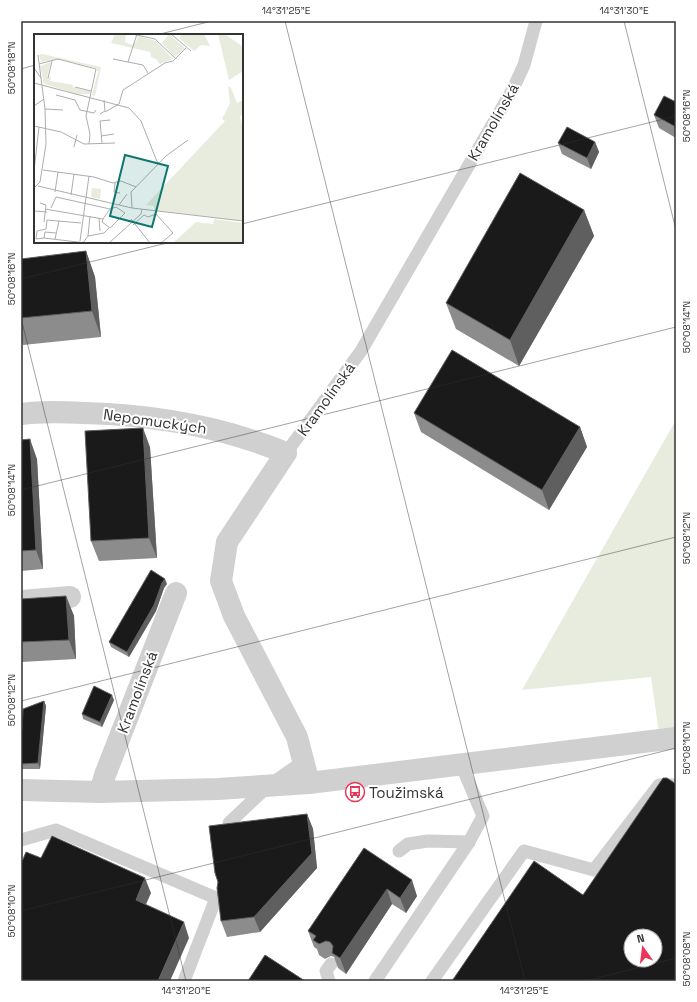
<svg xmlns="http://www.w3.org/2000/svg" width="697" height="1002" viewBox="0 0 697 1002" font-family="'Space Grotesk',sans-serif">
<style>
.green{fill:#e7ecde}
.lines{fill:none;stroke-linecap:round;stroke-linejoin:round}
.service{stroke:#d0d0d0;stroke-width:13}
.minor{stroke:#d0d0d0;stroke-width:22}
.tertiary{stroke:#d0d0d0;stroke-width:22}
.wall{fill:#8c8c8c}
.shaded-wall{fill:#5f5f5f}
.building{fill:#1a1a1a;stroke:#5f5f5f;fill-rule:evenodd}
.ticks{fill:none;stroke:#333;stroke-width:1;stroke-opacity:0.45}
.labels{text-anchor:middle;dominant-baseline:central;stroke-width:4;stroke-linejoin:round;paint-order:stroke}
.street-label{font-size:15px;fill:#333;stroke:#fff}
.poi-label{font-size:15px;fill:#333;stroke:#fff;text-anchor:start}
.inset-road{fill:none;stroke:#adadad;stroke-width:1}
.view{fill:#0f766e;fill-opacity:0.15;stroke:#0f766e;stroke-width:2}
.inset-edge{fill:none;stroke:#333;stroke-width:2}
.neatline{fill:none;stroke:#333;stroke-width:1.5}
.ticks-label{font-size:10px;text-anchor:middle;fill:#333}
</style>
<rect width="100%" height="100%" fill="#fff"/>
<!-- green -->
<path class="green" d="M676 420V731L659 733 651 677 522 690Z"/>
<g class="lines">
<!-- service -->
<g class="service">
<path d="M286 453 361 351 513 89 524 65 536 21"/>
<path d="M229 823 268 786 304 761"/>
<path d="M21 840 56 830 216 898 184 981"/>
<path d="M399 851 408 844 428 841 469 842"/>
<path d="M329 981 326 971 331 964"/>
<path d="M375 981 469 842 483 816 461 764"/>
<path d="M432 981 524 851 594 870 659 785H676"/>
</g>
<!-- minor -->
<g class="minor">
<path d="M21 414C42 411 63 412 85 413 155 415 221 426 286 453L227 542 221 581 234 616 297 737 309 783"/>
<path d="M21 601 70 597"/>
<path d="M100 792 105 775 176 593"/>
</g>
<!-- tertiary -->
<path class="tertiary" d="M21 790 100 792 218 789 309 783 676 738"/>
</g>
<!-- wall -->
<g class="wall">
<path d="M676 102V138L659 128 654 115Z"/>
<path d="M595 142 599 152 591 169 562 154 558 143Z"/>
<path d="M584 210 594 236 519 366 456 329 446 303Z"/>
<path d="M86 251 95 277 101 337 23 345 21 339V259Z"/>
<path d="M414 413 580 427 587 447 549 510 421 432Z"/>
<path d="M21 440 37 459 43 569 21 571Z"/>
<path d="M150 447 157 558 99 561 91 541Z"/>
<path d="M167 584 164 588 156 611 129 657 111 647 109 642Z"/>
<path d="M66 596 74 616 76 659 21 662V599Z"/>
<path d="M114 700 102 727 83 719 82 714Z"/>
<path d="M44 701 46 706 40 769H21V730H22Z"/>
<path d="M307 814 313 829 317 868 260 932 227 937 221 921Z"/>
<path d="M364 848 417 896 406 913 392 904 346 974 338 968 334 957 331 956 325 959 319 955 317 949 314 947 308 931Z"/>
</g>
<!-- shaded-wall -->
<g class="shaded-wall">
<path d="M595 142 599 152 591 169 587 158Z"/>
<path d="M584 210 594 236 519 366 510 340Z"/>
<path d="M86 251 95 277 101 337 92 311Z"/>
<path d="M580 427 587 447 549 510 542 490Z"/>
<path d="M143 428 150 447 157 558 149 538Z"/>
<path d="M30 439 37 459 43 569 36 550Z"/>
<path d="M165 579 167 584 164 588 156 611 129 657 127 652 162 583Z"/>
<path d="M66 596 74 616 76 659 69 640Z"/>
<path d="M112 695 114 700 102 727 100 722Z"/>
<path d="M44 701 46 706 40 769 38 763Z"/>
<path d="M307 814 313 829 317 868 260 932 254 917Z"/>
<path d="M145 878 151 893 141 916 136 900Z"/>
<path d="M412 880 417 896 406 913 400 898Z"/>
<path d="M387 889 392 904 346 974 340 958Z"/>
<path d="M184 922 189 938 170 981H158Z"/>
</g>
<!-- building -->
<g class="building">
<path d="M664 96 676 102V127L654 115Z"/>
<path d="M567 127 595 142 587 158 558 143Z"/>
<path d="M520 173 584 210 510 340 446 303Z"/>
<path d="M86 251 92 311 21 318V259Z"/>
<path d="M452 350 580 427 542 490 414 413Z"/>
<path d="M143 428 149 538 91 541 85 431Z"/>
<path d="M30 439 36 550 21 551V440Z"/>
<path d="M151 570 165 579 162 583 154 605 127 652 109 642Z"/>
<path d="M66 596 69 640 21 642V599Z"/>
<path d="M94 686 112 695 100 722 82 714Z"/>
<path d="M44 701 38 763 21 764V730H22L23 709Z"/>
<path d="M663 778H667L676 784V981H452L534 861 583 895ZM631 936H655V960H631Z"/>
<path d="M307 814 312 853 254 917 221 921 217 888 218 882 215 873 209 826Z"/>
<path d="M52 836 145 878 136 900 184 922 158 981H21V864L26 852 41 858Z"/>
<path d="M364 848 412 880 400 898 387 889 340 958 332 953 333 946 330 942 326 941 319 944 313 940 316 936 308 931Z"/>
<path d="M265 955 305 981H248Z"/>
</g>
<!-- ticks -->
<path class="ticks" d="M285 21 525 981M624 21 676 230M156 35 212 21M21 69 35 65M242 224 676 116M21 279 171 242M21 318 186 981M21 490 676 327M21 701 676 537M21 911 676 748M586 981 676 958"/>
<!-- icons -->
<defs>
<g id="bus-ring" transform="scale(1)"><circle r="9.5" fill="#fff" stroke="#e93659" stroke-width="1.5"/><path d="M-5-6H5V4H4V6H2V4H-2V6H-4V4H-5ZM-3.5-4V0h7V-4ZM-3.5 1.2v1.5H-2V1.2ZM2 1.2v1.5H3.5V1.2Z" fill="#e93659"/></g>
</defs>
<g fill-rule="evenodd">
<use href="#bus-ring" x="355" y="792"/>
</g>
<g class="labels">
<!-- street labels -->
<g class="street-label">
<text transform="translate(493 122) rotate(-60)">Kramolínská</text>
<text transform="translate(326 399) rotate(-54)">Kramolínská</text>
<text transform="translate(155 421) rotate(8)">Nepomuckých</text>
<text transform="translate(137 692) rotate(-69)">Kramolínská</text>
</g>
<!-- poi labels -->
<g class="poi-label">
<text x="369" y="792">Toužimská</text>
</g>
</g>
<!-- overview -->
<g transform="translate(34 34)">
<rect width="209" height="209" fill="#fff"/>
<path d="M81 0H92L91 8 98 11 102 8 104 2 122 7 139 25 126 30 122 25 117 23 116 18 77 9ZM135 0 151 14 141 23 128 9ZM148 0H170L176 12 167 11 160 17 145 4ZM184 0H191L209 13V37L195 46ZM8 20 67 33 61 62 58 61 64 38 62 34 26 25 7 28 5 21ZM17 28 13 43H17L16 47 40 51 38 53 56 57V60H44L10 50 6 32ZM194 52 197 54 203 69 209 66V80L206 82 209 96V187L120 176V172L112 171 191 87 188 85 196 69ZM58 154 67 155 66 165 57 163ZM180 185 209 189V209H139L162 188 179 190Z" fill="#e7ecde"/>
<path class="inset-road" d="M98 0 121 5 142 25M137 0 157 17M79 25 109 31 114 39M94 28 103 0M5 30 24 25 62 35 52 82 56 100 55 110M0 34 7 44M14 44 18 27M0 49 95 74 107 87 124 130M41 53 57 57M22 61 41 66 46 76 60 79 62 76M85 70 89 56 131 29 139 27 152 14M0 72 10 65M11 75 29 76M71 78 85 70M66 80 71 77 70 66M0 92 27 98 50 110 81 109M67 102 80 100M68 109 66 87 76 86M40 113 43 101M9 136 60 143 79 149 87 147 102 153M0 137 5 93M81 149 80 158 86 159M4 152 98 174 209 187M0 154 6 148 12 110 11 75 4 21M21 158 24 138M37 161 40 140M6 169 12 171 10 188M85 171 93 160M17 174 22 163 76 175 82 173 91 179 76 194 68 188 69 185M98 174 97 158 132 122 154 106M11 175 69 185 76 175M0 177 13 178M65 184 66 197M97 185 116 209M99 191 110 181 114 183 122 180 139 199 127 209M54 202 70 199 75 194M10 204 11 198 22 199M2 205 3 197 12 195 13 186 47 189M2 205 10 204 52 209M21 205 25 187M46 207 55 142M49 209 54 202 56 182M75 209 107 180 108 175"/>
<path class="view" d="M91 121 134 132 118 193 76 182Z"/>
<rect width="209" height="209" class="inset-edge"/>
</g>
<!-- border -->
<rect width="697" height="1002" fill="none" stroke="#ffffff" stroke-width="44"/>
<!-- north arrow -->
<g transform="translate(643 948) rotate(346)"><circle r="19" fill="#ffffff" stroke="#adadad"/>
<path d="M0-3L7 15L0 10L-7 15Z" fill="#e93659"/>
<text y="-6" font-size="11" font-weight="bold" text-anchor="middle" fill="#333333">N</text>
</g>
<rect x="22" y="22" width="653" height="958" class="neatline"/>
<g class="ticks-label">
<text x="286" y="14">14°31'25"E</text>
<text x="624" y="14">14°31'30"E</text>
<text transform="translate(11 68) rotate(-90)" y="4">50°08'18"N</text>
<text transform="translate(686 116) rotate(-90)" y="4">50°08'16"N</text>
<text transform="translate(11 279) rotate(-90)" y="4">50°08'16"N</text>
<text transform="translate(686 327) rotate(-90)" y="4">50°08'14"N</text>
<text transform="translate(11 490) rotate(-90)" y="4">50°08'14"N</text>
<text transform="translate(686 538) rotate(-90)" y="4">50°08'12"N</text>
<text transform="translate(11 700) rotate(-90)" y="4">50°08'12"N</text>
<text transform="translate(686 748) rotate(-90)" y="4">50°08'10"N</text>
<text transform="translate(11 911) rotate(-90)" y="4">50°08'10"N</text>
<text transform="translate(686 959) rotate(-90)" y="4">50°08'08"N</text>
<text x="186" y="994">14°31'20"E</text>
<text x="524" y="994">14°31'25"E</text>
</g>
</svg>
